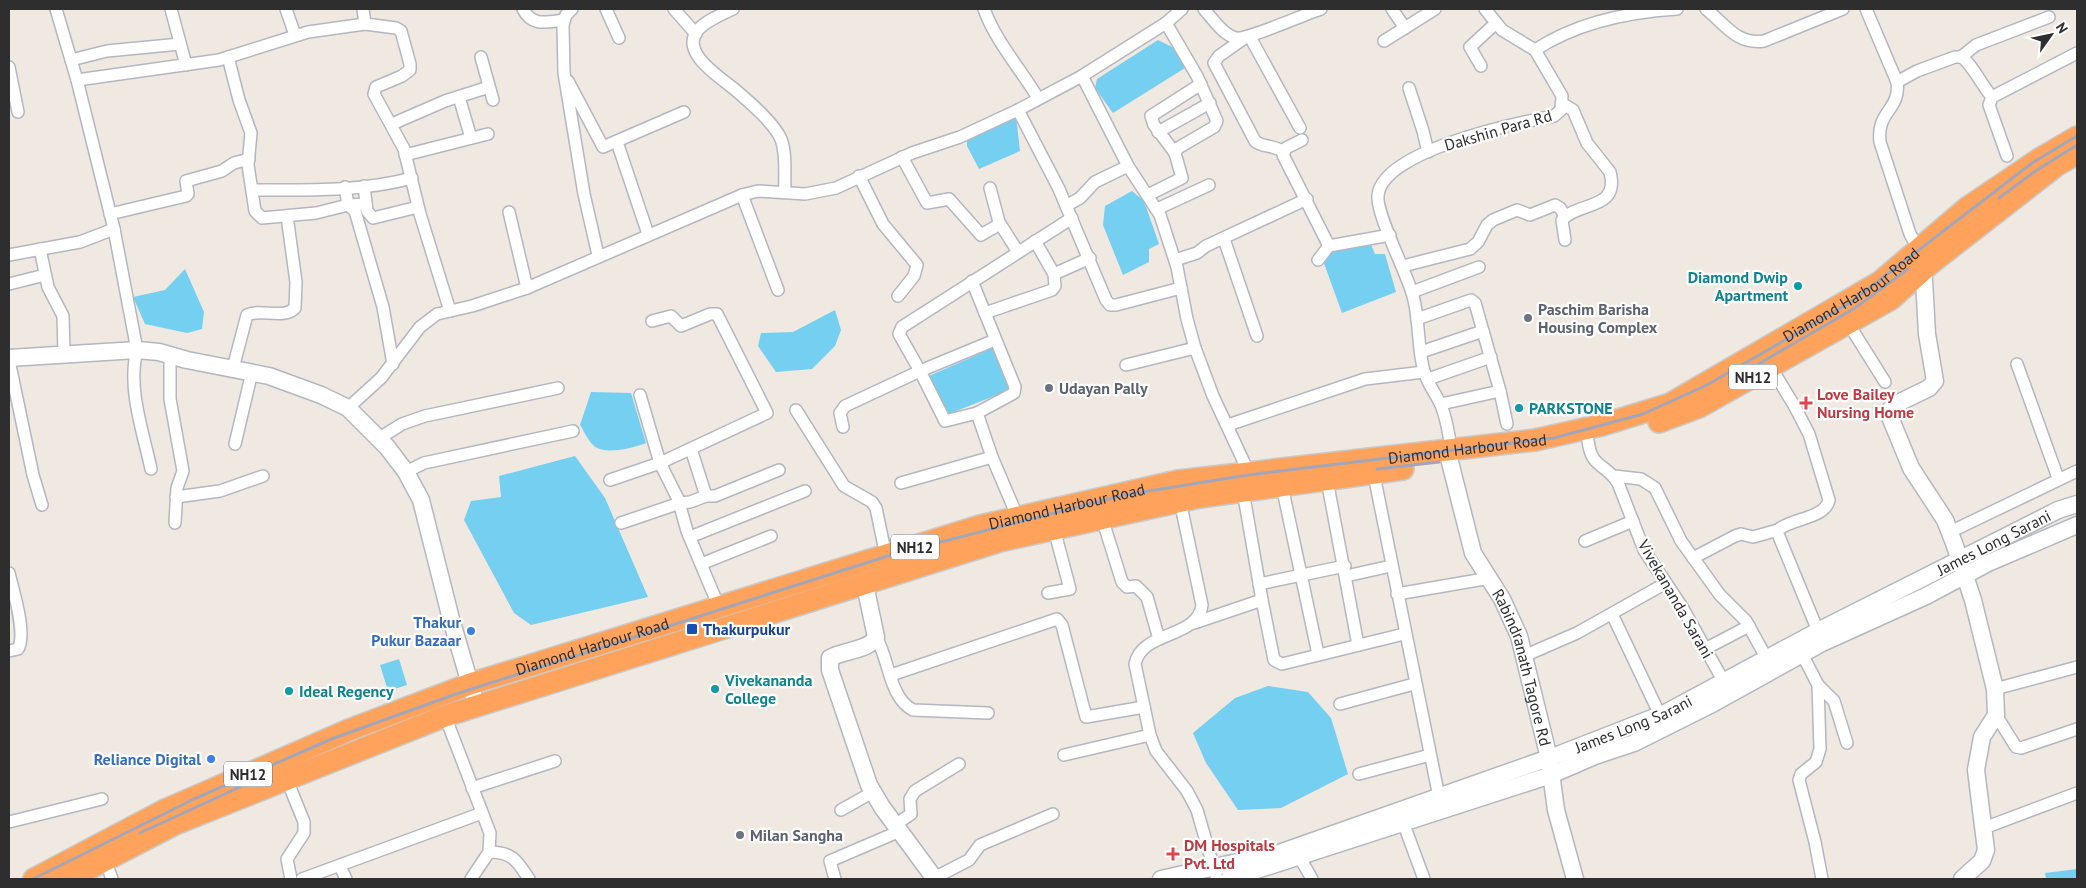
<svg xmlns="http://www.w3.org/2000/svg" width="2086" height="888" viewBox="0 0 2086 888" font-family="'PT Sans',sans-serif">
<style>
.water{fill:#75cff0}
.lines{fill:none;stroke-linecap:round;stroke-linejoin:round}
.street-casing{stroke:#b4b7c1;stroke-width:14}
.secondary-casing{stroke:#b4b7c1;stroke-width:19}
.highway-casing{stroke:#c9c9c9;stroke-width:24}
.street{stroke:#fff;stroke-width:11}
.secondary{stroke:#fff;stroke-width:16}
.highway{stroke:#ffa35c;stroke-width:21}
.rail{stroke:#a3a6b8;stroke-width:3}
.culture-dot{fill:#0f9aa8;stroke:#fff;stroke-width:2}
.worship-dot{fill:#6b7280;stroke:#fff;stroke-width:2}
.health-dot{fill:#e0444e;stroke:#fff;stroke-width:2}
.transit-dot{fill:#1a4fb4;stroke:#fff;stroke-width:2}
.shop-dot{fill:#3f7fe0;stroke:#fff;stroke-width:2}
.labels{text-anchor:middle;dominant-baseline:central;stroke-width:4.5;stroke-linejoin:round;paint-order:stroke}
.shield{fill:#fff;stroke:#6d6d6d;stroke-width:1}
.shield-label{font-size:15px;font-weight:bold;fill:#2e2e2e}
.street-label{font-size:16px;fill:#2e2e2e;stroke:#fff}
.culture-label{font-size:16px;font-weight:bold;fill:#0d838f;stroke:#fff;text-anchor:start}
.worship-label{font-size:16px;font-weight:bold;fill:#5b616d;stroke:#fff;text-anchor:start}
.health-label{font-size:16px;font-weight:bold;fill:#be3a42;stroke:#fff;text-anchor:start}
.shop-label{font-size:16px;font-weight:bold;fill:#366cbe;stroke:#fff;text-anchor:end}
.transit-label{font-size:16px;font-weight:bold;fill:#164399;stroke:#fff;text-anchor:start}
</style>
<rect width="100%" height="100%" fill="#efe9e1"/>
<!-- water -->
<g class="water">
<path d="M1158 40 1174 48 1185 68 1113 113 1095 88 1097 79Z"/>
<path d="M1016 116 1020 151 979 169 967 146V139Z"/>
<path d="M1132 191 1144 201 1159 244 1149 249V262L1123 275 1103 225 1105 206Z"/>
<path d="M1369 240 1375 254H1385L1396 292 1342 313 1321 255Z"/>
<path d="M185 269 204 312 202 329 187 333 145 324 133 297 165 290Z"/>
<path d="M835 310 841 330 835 346 812 369 776 372 758 346 761 333 793 332Z"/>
<path d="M995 347 1012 389 946 415 929 376Z"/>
<path d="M591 392 631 393 646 443C633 448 604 456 593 445 587 439 584 431 580 425Z"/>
<path d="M575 456 605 498 648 597 531 625 514 613 464 520 471 501 501 497 499 476Z"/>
<path d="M399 659 407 685 388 691 380 665Z"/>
<path d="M1268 686 1308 692 1331 718 1348 774 1281 808 1238 810 1206 763 1193 733 1235 698Z"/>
<path d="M2077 869V879H2046L2045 873Z"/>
</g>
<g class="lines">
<!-- street casing -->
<g class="street-casing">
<g id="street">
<path d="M56 9 77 80 114 229 137 350C127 388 143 431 151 469"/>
<path d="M171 9 186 65"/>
<path d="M286 9 295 35"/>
<path d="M363 9 365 24"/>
<path d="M523 9C532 27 547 22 564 20"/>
<path d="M572 9 566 15 563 25 564 73 584 194 598 255"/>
<path d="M606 9 619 38"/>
<path d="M674 9 696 34"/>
<path d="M733 9C722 14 705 21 697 31 679 55 727 81 740 94 752 104 775 125 781 139 787 155 784 176 785 192"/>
<path d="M984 9C996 42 1020 68 1038 98"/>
<path d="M1182 9 1166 23 1082 76 1128 166 1160 215 1177 267 1187 319 1195 348 1213 396 1249 473"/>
<path d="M1204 9C1212 18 1223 35 1236 38 1247 40 1305 14 1321 9"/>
<path d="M1392 9 1405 28"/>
<path d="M1706 9C1726 25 1737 45 1764 41L1843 9"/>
<path d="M1866 9 1897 82C1901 110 1876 111 1880 142L1910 234 1919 250"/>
<path d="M1246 37 1219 56 1214 63 1255 141C1261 147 1272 145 1283 151"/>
<path d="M1250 37 1300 128"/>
<path d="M1384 41 1435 9"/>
<path d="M1535 50C1576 23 1629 12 1677 9"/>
<path d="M228 57 239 100 251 133 248 165 255 211 262 218 316 213 348 205 366 204"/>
<path d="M481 57 493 100"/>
<path d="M1961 57 1976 45 2049 17"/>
<path d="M71 60 107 51 180 44"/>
<path d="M1481 66 1470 47 1496 23"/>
<path d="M9 67 18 112"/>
<path d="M1082 76 1018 110 1059 189 1106 300 1110 305H1116L1181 288"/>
<path d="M77 80 219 60 308 32 365 24 396 28 401 31 410 64V70L402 76 376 87 374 94 404 149 420 214 450 311"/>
<path d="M568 81 603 147 684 112"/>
<path d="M1897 82 1917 71 1955 57H1961C1971 62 1982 86 1992 97"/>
<path d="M1409 88 1423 131 1428 152"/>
<path d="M459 97 471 138"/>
<path d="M1563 104 1573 110 1587 143 1610 172C1620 211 1578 201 1562 220L1565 240"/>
<path d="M392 124 445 101 489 87"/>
<path d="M1158 132 1210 103"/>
<path d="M1302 140 1286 148 1283 155 1329 246"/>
<path d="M617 142 648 234"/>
<path d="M1175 153 1154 125 1151 116 1201 84"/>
<path d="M405 155 488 134"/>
<path d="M2007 156 1989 105 1992 97 2077 53"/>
<path d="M902 157 927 203 949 199 981 235 1000 224"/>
<path d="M859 176 883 224 917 265 914 276 898 296"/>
<path d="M364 186 367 211 373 218 418 207"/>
<path d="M345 187 348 205 355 211 383 307 393 364"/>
<path d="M990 188 999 222 1018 252"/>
<path d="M252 190C305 190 361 192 412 178"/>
<path d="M742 195 778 290"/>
<path d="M1148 195 1182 178 1175 153 1178 148 1214 127 1217 121 1197 76 1166 23"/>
<path d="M1066 206 1080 198 1095 182 1128 166"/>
<path d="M1157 209 1209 185"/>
<path d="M509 212 527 288"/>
<path d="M110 214 186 196 188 194 186 181 222 171 234 163 249 159"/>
<path d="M1224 239 1257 336"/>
<path d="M1035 241 1054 274"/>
<path d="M40 249 48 287 63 316 64 354"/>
<path d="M9 255 80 242 114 229"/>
<path d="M1175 260 1197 253 1206 246 1307 199"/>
<path d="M1318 260 1329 246 1390 235"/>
<path d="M1403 266 1470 249 1478 242 1487 225 1493 220 1517 210 1530 215 1555 205 1560 208 1565 216"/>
<path d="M972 281 985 313"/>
<path d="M9 284 45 275"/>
<path d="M1412 292 1479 267"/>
<path d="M1417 319 1471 300 1475 303 1500 391 1507 424"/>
<path d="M1848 323 1885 382"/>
<path d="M1421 352 1483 331"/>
<path d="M170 355V399L183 471 177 488 175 523"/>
<path d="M9 360 33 475 42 505"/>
<path d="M1769 364 1795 407 1809 434 1829 500C1825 519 1791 518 1778 530V534L1818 631"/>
<path d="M2017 364 2058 478"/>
<path d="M1126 365 1195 348"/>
<path d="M233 368 247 315C261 308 283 320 295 308L296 282 287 216"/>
<path d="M1428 379 1491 357"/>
<path d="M640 395 660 463 678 499 687 531 719 607"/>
<path d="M1441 404 1500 391"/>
<path d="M348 408 381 378 420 327 437 314 472 306 527 288 742 195 758 191 805 194 836 188 912 153 960 137 1018 110"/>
<path d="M796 410 844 486 872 502 876 508 886 556"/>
<path d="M977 413 945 421 920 371 995 340"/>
<path d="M1228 425 1365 379 1424 372"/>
<path d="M843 427 840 413 845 406 920 371 899 334 902 327 1072 218"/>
<path d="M378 439 402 424 425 416 558 388"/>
<path d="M1588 440C1591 469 1605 462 1618 483L1644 550 1682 607 1724 682"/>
<path d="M235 444 252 372"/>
<path d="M691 449 706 496"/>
<path d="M1451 449C1449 434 1447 420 1441 405 1436 394 1427 383 1424 371 1417 347 1420 321 1413 296 1407 273 1376 214 1378 196 1381 151 1516 123 1554 116L1561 110 1562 96 1535 50 1502 30 1485 9"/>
<path d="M1373 470 1439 797"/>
<path d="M406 472 424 463 573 431"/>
<path d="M1614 476 1641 479 1655 488 1681 541 1720 595 1746 621 1767 659"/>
<path d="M610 480 660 463 767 413 717 314H710L681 326 671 316 652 321"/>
<path d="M1327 480 1358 645"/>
<path d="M901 483 992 457"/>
<path d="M1282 486 1318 654"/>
<path d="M1243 491 1262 600"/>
<path d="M176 497 220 491 263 476"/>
<path d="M1180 501 1202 605C1198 639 1142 630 1135 664L1150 735 1156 751 1187 791 1197 810 1217 879"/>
<path d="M1018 518 992 457 977 413 1014 393 1015 387 985 313 1052 290 1055 286 1054 274 1090 258"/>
<path d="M1102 518 1122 582 1127 587 1136 586 1147 597 1159 639"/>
<path d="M621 523 680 503 690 502 706 496H715L779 470"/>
<path d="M1950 532 2077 471"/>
<path d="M690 537 805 491"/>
<path d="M1585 541 1633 521"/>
<path d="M1693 558 1735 536 1741 534 1753 537 1778 530"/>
<path d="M701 564 771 536"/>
<path d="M9 573C13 590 27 634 18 649L9 651"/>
<path d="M1346 576 1391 566"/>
<path d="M1259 584 1345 566"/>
<path d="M1048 593 1070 589 1054 529"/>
<path d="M1397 594 1490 578"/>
<path d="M1612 614 1660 715"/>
<path d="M1194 623 1262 600 1274 660 1282 664 1404 634"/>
<path d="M876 637C889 658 889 698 913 710L988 713"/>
<path d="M1705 649 1749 626"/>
<path d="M1802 654 1818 685 1820 749 1816 762 1801 774 1799 780 1815 842 1822 879"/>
<path d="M1524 656 1577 633 1666 583"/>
<path d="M891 675 1057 619 1062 625 1086 717 1144 707"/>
<path d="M1818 685 1834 701 1847 743"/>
<path d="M1995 689 2077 667"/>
<path d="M1340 704 1414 684"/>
<path d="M1996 715 2016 747 2021 748 2077 729"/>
<path d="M445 716 490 833 489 852 471 879"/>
<path d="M1064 755 1150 735"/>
<path d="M1359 774 1430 755"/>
<path d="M287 780 304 822V833L287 859 291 879"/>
<path d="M472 788 555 761"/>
<path d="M841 810 873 792"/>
<path d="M9 822 102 799"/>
<path d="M1403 822 1424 879"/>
<path d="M895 825 911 814 910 799 915 791 959 764"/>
<path d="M1984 828 2077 793"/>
<path d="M489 852C513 852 517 861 529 879"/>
<path d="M104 857 112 879"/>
<path d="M1300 858 1312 879"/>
<path d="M340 866 346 879"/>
<path d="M934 878 969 860 980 845 1053 814"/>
<path d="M302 879 482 813"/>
<path d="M835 879 830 861 900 831"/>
</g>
</g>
<!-- secondary casing -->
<g class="secondary-casing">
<g id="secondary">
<path d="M1923 262 1927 334 1935 381 1929 388 1894 405 1890 410V417L1911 468 1945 520 1954 543 1973 600 1995 689 1996 715 1982 737 1976 770 1986 850 1982 861 1962 879"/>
<path d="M9 358 137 350 159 352 187 360 269 376 321 395 348 408 387 447 406 472 421 500 451 619 473 694"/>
<path id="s1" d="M1450 462 1473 553 1502 599 1519 636 1549 758 1556 810 1575 879"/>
<path d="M865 585 876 637C869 651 843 650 830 658V670L869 785 882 807 935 879"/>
<path id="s2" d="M1161 879 1279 853 1560 754 1665 713 1818 631 2058 510 2077 504"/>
<path d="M1229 879 1551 775 1595 756 1634 743 1712 704 1822 643 1926 596 1988 563 2077 525"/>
</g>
</g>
<!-- highway casing -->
<g class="highway-casing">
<g id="highway">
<path d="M1659 422 1699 407 1891 299 1930 264 2057 165 2077 154"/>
<path id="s3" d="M34 879 163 811 349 730 470 684 980 526 1178 481 1535 440 1602 425 1670 404 1880 282 1967 208 2041 158 2077 137"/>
<path d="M69 879 175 824 445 716 1000 541 1200 497 1403 469"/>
</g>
</g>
<!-- street -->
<use href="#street" class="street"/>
<!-- secondary -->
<use href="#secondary" class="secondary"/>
<!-- highway -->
<use href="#highway" class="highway"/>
<!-- rail -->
<g class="rail">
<path d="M1999 198 2037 170 2077 145"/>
<path d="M1748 370 1855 308 1908 269"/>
<path d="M1377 469 1439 462"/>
<path d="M140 833 240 787"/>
<path id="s4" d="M33 879 194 799 334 738 456 694 894 554 1124 495 1248 475 1554 438 1643 414 1707 385 1851 302 2032 163 2077 136"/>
</g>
</g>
<!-- markers -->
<g class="culture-dot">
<circle cx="1798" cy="286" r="5"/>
<circle cx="1519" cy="408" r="5"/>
<circle cx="715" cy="689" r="5"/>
<circle cx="289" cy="691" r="5"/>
</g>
<g class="worship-dot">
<circle cx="1528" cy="318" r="5"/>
<circle cx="1049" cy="388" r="5"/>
<circle cx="740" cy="835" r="5"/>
</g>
<g class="health-dot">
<path d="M1803.5 395.5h5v5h5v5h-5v5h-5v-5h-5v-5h5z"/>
<path d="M1170.5 846.5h5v5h5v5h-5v5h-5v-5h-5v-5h5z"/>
</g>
<rect class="transit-dot" x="686" y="623" width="12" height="12" rx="2.5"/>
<g class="shop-dot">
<circle cx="471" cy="631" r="5"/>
<circle cx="211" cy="759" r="5"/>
</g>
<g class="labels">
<!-- shield labels -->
<g class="shield">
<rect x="1729" y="364.5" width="48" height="25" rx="4"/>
<rect x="891" y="534.5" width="48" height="25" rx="4"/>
<rect x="224" y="761.5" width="48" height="25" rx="4"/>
</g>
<g class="shield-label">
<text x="1753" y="377">NH12</text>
<text x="915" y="547">NH12</text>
<text x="248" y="774">NH12</text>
</g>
<!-- street labels -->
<g class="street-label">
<text transform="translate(1498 130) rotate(-16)">Dakshin Para Rd</text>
<text stroke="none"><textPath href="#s3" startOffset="1926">Diamond Harbour Road</textPath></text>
<text stroke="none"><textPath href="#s4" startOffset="1506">Diamond Harbour Road</textPath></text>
<text stroke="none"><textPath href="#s3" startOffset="1101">Diamond Harbour Road</textPath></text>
<text stroke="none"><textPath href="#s2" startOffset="902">James Long Sarani</textPath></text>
<text transform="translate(1676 599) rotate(60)">Vivekananda Sarani</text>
<text stroke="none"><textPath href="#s3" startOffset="606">Diamond Harbour Road</textPath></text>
<text stroke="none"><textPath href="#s1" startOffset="220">Rabindranath Tagore Rd</textPath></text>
<text stroke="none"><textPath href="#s2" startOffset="498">James Long Sarani</textPath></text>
</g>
<!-- culture labels -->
<g class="culture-label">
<text x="1788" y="277" text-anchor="end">Diamond Dwip<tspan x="1788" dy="18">Apartment</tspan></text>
<text x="1529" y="408">PARKSTONE</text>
<text x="725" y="680">Vivekananda<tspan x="725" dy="18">College</tspan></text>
<text x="299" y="691">Ideal Regency</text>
</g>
<!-- worship labels -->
<g class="worship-label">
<text x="1538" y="309">Paschim Barisha<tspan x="1538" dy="18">Housing Complex</tspan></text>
<text x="1059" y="388">Udayan Pally</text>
<text x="750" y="835">Milan Sangha</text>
</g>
<!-- health labels -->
<g class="health-label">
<text x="1817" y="394">Love Bailey<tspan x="1817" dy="18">Nursing Home</tspan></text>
<text x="1184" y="845">DM Hospitals<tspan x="1184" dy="18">Pvt. Ltd</tspan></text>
</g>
<!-- shop labels -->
<g class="shop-label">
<text x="461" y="622">Thakur<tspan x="461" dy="18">Pukur Bazaar</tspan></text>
<text x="201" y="759">Reliance Digital</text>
</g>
<!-- transit labels -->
<g class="transit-label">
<text x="703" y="629">Thakurpukur</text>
</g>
</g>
<!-- border -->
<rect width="2086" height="888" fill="none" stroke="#2e2e2e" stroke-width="20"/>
<!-- north arrow -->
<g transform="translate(2051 35) rotate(57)" stroke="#ffffff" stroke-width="4" paint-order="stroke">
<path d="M0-4L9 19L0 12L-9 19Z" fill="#2e2e2e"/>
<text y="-8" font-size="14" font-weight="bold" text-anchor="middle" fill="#2e2e2e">N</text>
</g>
</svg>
